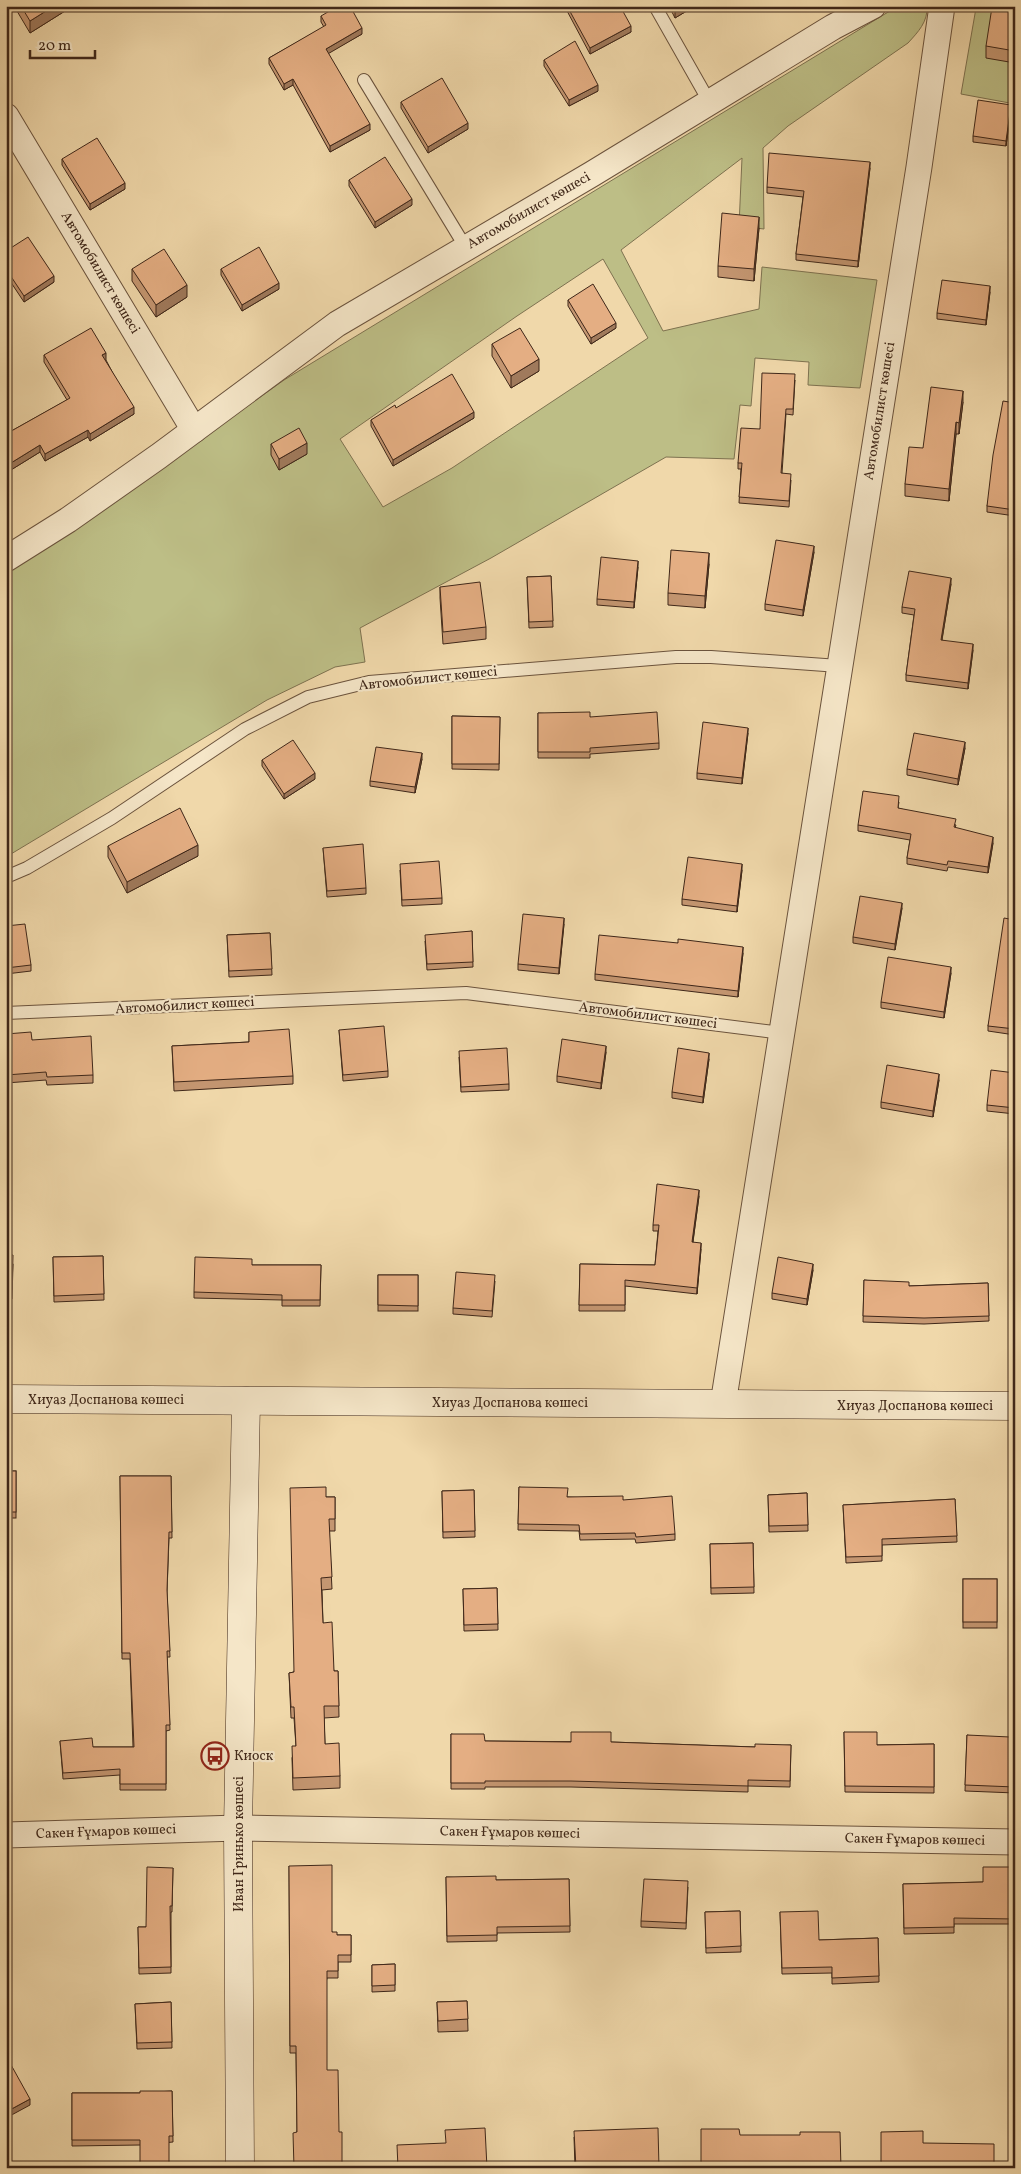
<svg xmlns="http://www.w3.org/2000/svg" width="1021" height="2174" viewBox="0 0 1021 2174" font-family="Vollkorn,serif">
<style>
.green{fill:#bdbe86;stroke:#7e7250;fill-rule:evenodd}
.lines{fill:none;stroke-linecap:round;stroke-linejoin:round}
.lane-casing{stroke:#6b533d;stroke-width:14}
.street-casing{stroke:#6b533d;stroke-width:27}
.secondary-casing{stroke:#3f2719;stroke-width:29}
.lane{stroke:#f5e6c8;stroke-width:12}
.street{stroke:#f5e6c8;stroke-width:25}
.secondary{stroke:#f5e6c8;stroke-width:28}
.wall{fill:#c49671;stroke:#3f2719}
.shaded-wall{fill:#a07a5c;stroke:#3f2719}
.building{fill:#e4ae83;stroke:#3f2719}
.labels{text-anchor:middle;dominant-baseline:central;stroke-width:4.5;stroke-linejoin:round;paint-order:stroke}
.street-label{font-size:14px;fill:#3f2719;stroke:#f5e6c8}
.poi-label{font-size:14px;fill:#3f2719;stroke:#f5e6c8;text-anchor:start}
</style>
<rect width="100%" height="100%" fill="#f0d8aa"/>
<filter id="stains"><feTurbulence type="fractalNoise" baseFrequency=".004" numOctaves="4"/><feColorMatrix values="0 0 0 0 .2 0 0 0 0 .09 0 0 0 0 .02 0 0 0 .5 -.17"/></filter>
<radialGradient id="worn" r=".72"><stop offset=".6" stop-color="#630" stop-opacity="0"/><stop offset="1" stop-color="#630" stop-opacity=".3"/></radialGradient>
<!-- green -->
<g class="green">
<path d="M898 6H927C928 22 918 32 908 43L788 126 763 148 764 229 739 226 742 158 621 250 663 331 759 309 762 267 877 280 860 388 808 385 809 362 755 358 751 406 740 405 734 459 666 457 491 558 360 628 365 662 335 667 267 700 6 857V572L137 485 284 380ZM603 259 648 338 452 468 383 507 340 439 517 316Z"/>
<path d="M999 6H1015V104L961 94 976 8 999 10Z"/>
</g>
<g class="lines">
<!-- lane casing -->
<g class="lane-casing">
<g id="lane">
<path d="M655 6 710 103"/>
<path d="M364 80 466 248"/>
<path d="M6 877 27 868 112 818 245 729 308 697 369 682 676 657H711L839 666"/>
<path d="M6 1013 466 993 782 1033"/>
</g>
</g>
<!-- street casing -->
<g class="street-casing">
<g id="street">
<path d="M6 116 194 430"/>
<path d="M6 559 68 520 159 456 337 324 592 174 833 27 873 6"/>
<path d="M723 1404 919 167 942 6"/>
<path d="M6 1835 238 1828 1015 1842"/>
</g>
</g>
<!-- secondary casing -->
<g class="secondary-casing">
<g id="secondary">
<path d="M6 1399 1015 1406"/>
<path d="M240 2168 238 1828 246 1401"/>
</g>
</g>
<!-- lane -->
<use href="#lane" class="lane"/>
<!-- street -->
<use href="#street" class="street"/>
<!-- secondary -->
<use href="#secondary" class="secondary"/>
</g>
<!-- wall -->
<g class="wall">
<path d="M14 6H73L30 33Z"/>
<path d="M566 6H620L631 32 590 54 566 9Z"/>
<path d="M669 6H695L675 18Z"/>
<path d="M1015 11V63L986 58V46Z"/>
<path d="M321 16 362 34 328 53 370 130 330 152 293 85 284 90 269 64V58L324 27 321 22Z"/>
<path d="M544 60 598 91 569 106 544 66Z"/>
<path d="M401 102 468 129 428 153 401 108Z"/>
<path d="M1011 111 1006 146 973 142V136Z"/>
<path d="M62 159 125 189 90 210 62 165Z"/>
<path d="M870 168 858 267 796 260V254L803 197 767 193V187Z"/>
<path d="M349 180 412 205 375 228 349 186Z"/>
<path d="M759 228 754 281 718 277V266Z"/>
<path d="M6 251 54 282 24 302 6 275Z"/>
<path d="M132 269 187 297 156 317 132 281Z"/>
<path d="M221 269 279 289 242 311 221 275Z"/>
<path d="M990 292 986 325 937 319V313Z"/>
<path d="M568 300 616 328 591 344 568 306Z"/>
<path d="M492 344 539 371 511 388 492 356Z"/>
<path d="M44 355 106 360 134 414 90 441 88 437 45 461 40 452 6 473V434L67 400 44 362Z"/>
<path d="M795 380 793 415 786 414 782 473 791 480 789 507 739 503 741 469H738V463L760 429Z"/>
<path d="M963 402 959 434H956L949 501 905 496V484L923 448Z"/>
<path d="M1015 403V516L987 512V506Z"/>
<path d="M396 408 474 418 393 466 371 426V420Z"/>
<path d="M271 444 307 454 279 470 271 455Z"/>
<path d="M814 552 803 616 765 610V604Z"/>
<path d="M709 564 705 608 668 605V593Z"/>
<path d="M638 567 634 608 597 605V599Z"/>
<path d="M551 576 553 627 529 628 527 577Z"/>
<path d="M951 584 942 640 973 650 968 689 906 681V675L914 615 902 613V607Z"/>
<path d="M440 587 486 627V639L443 644 440 598Z"/>
<path d="M538 713 590 717 659 743V749L590 754V758H538Z"/>
<path d="M452 716 500 717 499 770 452 769Z"/>
<path d="M748 733 742 784 697 779V773Z"/>
<path d="M965 748 958 785 907 775V769Z"/>
<path d="M422 759 415 793 370 786V781Z"/>
<path d="M262 760 315 779 284 799 262 766Z"/>
<path d="M899 802 898 808 956 825 955 828 993 843 988 873 948 867 947 871 907 864V858L910 840 858 831V825Z"/>
<path d="M108 846 198 856 127 893 108 857Z"/>
<path d="M323 848 366 888V894L327 897Z"/>
<path d="M400 870 442 898V904L402 906Z"/>
<path d="M742 870 737 912 682 905V899Z"/>
<path d="M902 908 895 950 853 943V937Z"/>
<path d="M1015 920V1035L988 1031V1026Z"/>
<path d="M564 924 559 974 518 970V964Z"/>
<path d="M6 926 31 965V971L6 974Z"/>
<path d="M472 931 473 967 427 970 425 941Z"/>
<path d="M270 933 272 975 229 977 227 935Z"/>
<path d="M678 943 743 953 738 997 595 980V974Z"/>
<path d="M951 973 944 1018 881 1008V1002Z"/>
<path d="M339 1030 388 1071V1077L343 1081Z"/>
<path d="M249 1032 293 1076V1084L174 1091 172 1046 249 1042Z"/>
<path d="M6 1034 32 1040 93 1075V1083L47 1085 46 1080 6 1083Z"/>
<path d="M606 1052 601 1089 557 1082V1076Z"/>
<path d="M459 1057 509 1084V1090L461 1092Z"/>
<path d="M709 1059 703 1103 672 1098V1092Z"/>
<path d="M1015 1073V1114L987 1111V1105Z"/>
<path d="M939 1080 933 1117 881 1108V1102Z"/>
<path d="M699 1196 693 1242 701 1249 697 1294 625 1286V1311H579L580 1264 655 1265 658 1231H653V1225Z"/>
<path d="M6 1255 13 1264 12 1299H6Z"/>
<path d="M103 1256 104 1300 54 1302 53 1257Z"/>
<path d="M252 1265H321L320 1306H282V1300L194 1298V1292Z"/>
<path d="M813 1270 807 1305 772 1299V1293Z"/>
<rect x="378" y="1275" width="40" height="36"/>
<path d="M864 1280 909 1286 988 1283 989 1321 924 1324 863 1322Z"/>
<path d="M495 1281 492 1317 453 1314V1308Z"/>
<rect x="6" y="1471" width="10" height="47"/>
<path d="M120 1476H171L172 1538H169L167 1592 170 1657H167L170 1730 166 1731V1790H120V1775L63 1779 60 1741 93 1747H133L130 1659H122Z"/>
<path d="M519 1487 568 1497 623 1500 675 1534V1540L636 1543 635 1539 580 1540 579 1531 518 1530Z"/>
<path d="M474 1490 475 1537 443 1538 442 1491Z"/>
<path d="M807 1493 808 1531 769 1532 768 1495Z"/>
<path d="M326 1497H335V1531H329L332 1589 322 1590 323 1623 334 1671H338L339 1717 324 1718 325 1744 340 1776V1788L293 1790 292 1758 296 1746 294 1718H291L289 1673 294 1672Z"/>
<path d="M955 1499 957 1542 882 1545V1561L846 1563 843 1505Z"/>
<path d="M753 1543 754 1593 711 1594 710 1544Z"/>
<rect x="963" y="1579" width="34" height="49"/>
<path d="M497 1588 498 1630 464 1631 463 1589Z"/>
<path d="M844 1732 877 1745 934 1744V1793L845 1792Z"/>
<path d="M451 1734 485 1741 611 1742 755 1747 791 1745 790 1787 748 1786V1792L571 1787H485V1789H451Z"/>
<path d="M967 1735 1010 1745H1015V1793L965 1791Z"/>
<path d="M289 1866 332 1932 337 1935H351V1962H338V1978H327L297 2132 296 2053H290Z"/>
<path d="M1015 1867V1924H954V1933L904 1934 903 1884 983 1882Z"/>
<path d="M173 1868 172 1912H171V1973L139 1974 138 1927H146Z"/>
<path d="M6 1875H10L11 1931H6Z"/>
<path d="M446 1877 496 1880 569 1879 570 1932 497 1933V1941L447 1942Z"/>
<path d="M688 1887 686 1929 641 1927V1921Z"/>
<path d="M740 1911 741 1952 706 1953 705 1912Z"/>
<path d="M780 1912 819 1940 878 1938 879 1982 832 1984V1973L782 1974Z"/>
<path d="M395 1964V1991L372 1992V1965Z"/>
<path d="M467 2001 468 2031 438 2032 437 2002Z"/>
<path d="M171 2002 172 2048 137 2049 135 2004Z"/>
<path d="M172 2091 173 2142 140 2145 72 2146V2093H140Z"/>
<path d="M574 2137 659 2168H575Z"/>
</g>
<!-- shaded-wall -->
<g class="shaded-wall">
<path d="M54 6H73L30 33V21Z"/>
<path d="M685 6H695L675 18V12Z"/>
<path d="M631 26V32L590 54V48Z"/>
<path d="M362 28V34L326 55V49Z"/>
<path d="M293 79V85L284 90V84Z"/>
<path d="M598 85V91L569 106V100Z"/>
<path d="M1011 105V111L1006 146V141Z"/>
<path d="M468 123V129L428 153V147Z"/>
<path d="M370 124V130L330 152V146Z"/>
<path d="M870 162V168L858 267V261Z"/>
<path d="M125 183V189L90 210V204Z"/>
<path d="M412 199V205L375 228V222Z"/>
<path d="M10 200V206L6 208V202Z"/>
<path d="M759 217V228L754 281V269Z"/>
<path d="M54 276V282L24 302V296Z"/>
<path d="M279 283V289L242 311V305Z"/>
<path d="M187 285V297L156 317V305Z"/>
<path d="M990 286V292L986 325V320Z"/>
<path d="M616 323V328L591 344V338Z"/>
<path d="M106 353V360L102 362V355Z"/>
<path d="M539 359V371L511 388V376Z"/>
<path d="M963 391V402L959 434V423Z"/>
<path d="M134 407V414L90 441V434Z"/>
<path d="M474 412V418L393 466V460Z"/>
<path d="M956 422V434L949 501V489Z"/>
<path d="M88 430V437L45 461V454Z"/>
<path d="M307 443V454L279 470V459Z"/>
<path d="M40 445V452L6 473V466Z"/>
<path d="M814 546V552L803 616V610Z"/>
<path d="M709 553V564L705 608V596Z"/>
<path d="M638 561V567L634 608V602Z"/>
<path d="M951 578V584L941 645V640Z"/>
<path d="M973 644V650L968 689V683Z"/>
<path d="M748 728V733L742 784V778Z"/>
<path d="M965 742V748L958 785V779Z"/>
<path d="M422 753V759L415 793V787Z"/>
<path d="M315 773V779L284 799V794Z"/>
<path d="M993 837V843L988 873V867Z"/>
<path d="M198 845V856L127 893V882Z"/>
<path d="M742 864V870L737 912V906Z"/>
<path d="M902 903V908L895 950V944Z"/>
<path d="M564 918V924L559 974V968Z"/>
<path d="M743 947V953L738 997V991Z"/>
<path d="M951 967V973L944 1018V1012Z"/>
<path d="M606 1046V1052L601 1089V1083Z"/>
<path d="M709 1053V1059L703 1103V1097Z"/>
<path d="M939 1074V1080L933 1117V1111Z"/>
<path d="M699 1190V1196L692 1248V1242Z"/>
<path d="M701 1243V1249L697 1294V1288Z"/>
<path d="M813 1264V1270L807 1305V1299Z"/>
<path d="M30 2099V2105L6 2118V2112Z"/>
</g>
<!-- building -->
<g class="building">
<path d="M21 6H54L30 21Z"/>
<path d="M338 6H350L362 28 326 49 370 124 330 146 293 79 284 84 269 58 326 25 321 16Z"/>
<path d="M567 6H620L631 26 590 48Z"/>
<path d="M672 6H685L675 12Z"/>
<path d="M992 7 1015 11V51L986 46Z"/>
<path d="M575 41 598 85 569 100 544 60Z"/>
<path d="M442 78 468 123 428 147 401 102Z"/>
<path d="M978 100 1011 105 1006 141 973 136Z"/>
<path d="M97 138 125 183 90 204 62 159Z"/>
<path d="M769 153 870 162 858 261 796 254 804 191 767 187Z"/>
<path d="M385 157 412 199 375 222 349 180Z"/>
<path d="M6 195 10 200 6 202Z"/>
<path d="M722 213 759 217 754 269 718 266Z"/>
<path d="M28 237 54 276 24 296 6 269V251Z"/>
<path d="M259 247 279 283 242 305 221 269Z"/>
<path d="M164 249 187 285 156 305 132 269Z"/>
<path d="M942 280 990 286 986 320 937 313Z"/>
<path d="M593 284 616 323 591 338 568 300Z"/>
<path d="M91 328 106 353 102 355 134 407 90 434 88 430 45 454 40 445 6 466V434L70 398 44 355Z"/>
<path d="M520 328 539 359 511 376 492 344Z"/>
<path d="M762 373 795 374 793 409H786L781 473 791 474 789 501 739 497 742 463H738L741 428 760 429Z"/>
<path d="M452 374 474 412 393 460 371 420 395 405 396 408Z"/>
<path d="M931 387 963 391 959 423 956 422 949 489 905 484 909 447 923 448Z"/>
<path d="M1003 401 1015 403V510L987 506 993 455Z"/>
<path d="M299 428 307 443 279 459 271 444Z"/>
<path d="M776 540 814 546 803 610 765 604Z"/>
<path d="M671 550 709 553 705 596 668 593Z"/>
<path d="M601 557 638 561 634 602 597 599Z"/>
<path d="M909 571 951 578 941 640 973 644 968 683 906 675 915 609 902 607Z"/>
<path d="M551 576 553 621 529 622 527 577Z"/>
<path d="M480 582 486 627 443 632 440 587Z"/>
<path d="M590 712V717L657 712 659 743 590 748V752H538V713Z"/>
<path d="M452 716 500 717 499 764H452Z"/>
<path d="M703 722 748 728 742 778 697 773Z"/>
<path d="M914 733 965 742 958 779 907 769Z"/>
<path d="M293 740 315 773 284 794 262 760Z"/>
<path d="M376 747 422 753 415 787 370 781Z"/>
<path d="M863 791 899 796 898 808 956 819 954 827 993 837 988 867 948 861 947 865 907 858 911 834 858 825Z"/>
<path d="M180 808 198 845 127 882 108 846Z"/>
<path d="M363 844 366 888 327 891 323 848Z"/>
<path d="M688 857 742 864 737 906 682 899Z"/>
<path d="M439 861 442 898 402 900 400 864Z"/>
<path d="M860 896 902 903 895 944 853 937Z"/>
<path d="M523 914 564 918 559 968 518 964Z"/>
<path d="M1004 918 1015 920V1029L988 1026Z"/>
<path d="M25 924 31 965 6 968V926Z"/>
<path d="M472 931 473 962 427 964 425 935Z"/>
<path d="M270 933 272 969 229 971 227 935Z"/>
<path d="M599 935 678 943V939L743 947 738 991 595 974Z"/>
<path d="M888 957 951 967 944 1012 881 1002Z"/>
<path d="M384 1026 388 1071 343 1075 339 1030Z"/>
<path d="M289 1029 293 1076 174 1082 172 1046 249 1042V1032Z"/>
<path d="M31 1032 32 1040 91 1036 93 1075 47 1077 46 1072 6 1075V1034Z"/>
<path d="M562 1039 606 1046 601 1083 557 1076Z"/>
<path d="M507 1048 509 1084 461 1087 459 1051Z"/>
<path d="M678 1048 709 1053 703 1097 672 1092Z"/>
<path d="M887 1065 939 1074 933 1111 881 1102Z"/>
<path d="M991 1070 1015 1073V1108L987 1105Z"/>
<path d="M657 1184 699 1190 692 1242 701 1243 697 1288 625 1280V1305H579L580 1264 655 1265 659 1225H653Z"/>
<path d="M6 1255H13L12 1290H6Z"/>
<path d="M103 1256 104 1294 54 1296 53 1257Z"/>
<path d="M195 1257 252 1259V1265H321L320 1300H282V1295L194 1292Z"/>
<path d="M778 1257 813 1264 807 1299 772 1293Z"/>
<path d="M456 1272 495 1275 492 1311 453 1308Z"/>
<path d="M378 1275H418V1306L378 1305Z"/>
<path d="M864 1280 909 1282V1286L988 1283 989 1316 924 1318 863 1316Z"/>
<rect x="6" y="1471" width="10" height="41"/>
<path d="M120 1476H171L172 1532H169L167 1590 170 1651H167L170 1725H166V1784H120V1769L63 1773 60 1741 92 1738 93 1747H134L130 1653H122Z"/>
<path d="M326 1487V1497H335V1519H329L332 1577 321 1578 323 1623 332 1622 334 1671H338L339 1706H324L325 1744 339 1743 340 1776 293 1778 292 1746H296L294 1707H291L289 1673 294 1672 290 1488Z"/>
<path d="M519 1487 568 1488 567 1497 623 1496V1500L672 1496 675 1534 636 1537 635 1533 580 1534 579 1525 518 1524Z"/>
<path d="M474 1490 475 1531 443 1532 442 1491Z"/>
<path d="M807 1493 808 1525 769 1526 768 1495Z"/>
<path d="M955 1499 957 1536 882 1539V1556L846 1557 843 1505Z"/>
<path d="M753 1543 754 1587 711 1588 710 1544Z"/>
<rect x="963" y="1579" width="34" height="43"/>
<path d="M497 1588 498 1624 464 1625 463 1589Z"/>
<path d="M571 1732H611V1742L755 1747V1744L791 1745 790 1781 748 1780V1786L571 1781H485V1783H451V1734H484L485 1741 571 1742Z"/>
<path d="M844 1732H877V1745L934 1744V1787L845 1786Z"/>
<path d="M967 1735 1010 1737V1745H1015V1787L965 1785Z"/>
<path d="M332 1865V1932H337V1935H351V1955H338V1971H327V2070H338L339 2132H342V2168H294L293 2133 297 2132 296 2046H290L289 1866Z"/>
<path d="M147 1867 173 1868 172 1906H170L171 1967 139 1968 138 1927H146Z"/>
<path d="M983 1867H1015V1919L954 1918V1927L904 1928 903 1884 983 1882Z"/>
<path d="M6 1875H10L11 1925H6Z"/>
<path d="M496 1876V1880L569 1879 570 1926 497 1927V1935L447 1936 446 1877Z"/>
<path d="M644 1879 688 1881 686 1923 641 1921Z"/>
<path d="M740 1911 741 1946 706 1948 705 1912Z"/>
<path d="M818 1911 819 1940 878 1938 879 1976 832 1978V1967L782 1968 780 1912Z"/>
<path d="M395 1964V1985L372 1986V1965Z"/>
<path d="M467 2001 468 2019 438 2021 437 2002Z"/>
<path d="M171 2002 172 2042 137 2043 135 2004Z"/>
<path d="M10 2063 30 2099 6 2112V2066Z"/>
<path d="M140 2091H172L173 2136H169V2168H140V2140H72V2093H140Z"/>
<path d="M485 2128 487 2168H398L397 2145 446 2143 445 2130Z"/>
<path d="M658 2128 659 2168H638V2166L614 2168H576L574 2131Z"/>
<path d="M701 2129H739L740 2135H800V2132H840L841 2168H701Z"/>
<path d="M923 2131V2143L994 2144V2168H881V2132Z"/>
</g>
<!-- icons -->
<defs>
<g id="bus-ring" transform="scale(1.4375)"><circle r="9.5" fill="#f5e6c8" stroke="#8f2418" stroke-width="1.5"/><path d="M-5-6H5V4H4V6H2V4H-2V6H-4V4H-5ZM-3.5-4V0h7V-4ZM-3.5 1.2v1.5H-2V1.2ZM2 1.2v1.5H3.5V1.2Z" fill="#8f2418"/></g>
</defs>
<g fill-rule="evenodd">
<use href="#bus-ring" x="215" y="1756"/>
</g>
<g class="labels">
<!-- street labels -->
<g class="street-label">
<text transform="translate(529 211) rotate(-30)">Автомобилист көшесі</text>
<text transform="translate(100 273) rotate(59)">Автомобилист көшесі</text>
<text transform="translate(880 411) rotate(-81)">Автомобилист көшесі</text>
<text transform="translate(428 679) rotate(-6)">Автомобилист көшесі</text>
<text transform="translate(185 1006) rotate(-3)">Автомобилист көшесі</text>
<text transform="translate(648 1016) rotate(7)">Автомобилист көшесі</text>
<text x="106" y="1400">Хиуаз Доспанова көшесі</text>
<text x="510" y="1403">Хиуаз Доспанова көшесі</text>
<text x="915" y="1406">Хиуаз Доспанова көшесі</text>
<text transform="translate(106 1832) rotate(-2)">Сакен Ғұмаров көшесі</text>
<text transform="translate(510 1833) rotate(1)">Сакен Ғұмаров көшесі</text>
<text transform="translate(915 1840) rotate(1)">Сакен Ғұмаров көшесі</text>
<text transform="translate(239 1844) rotate(-90)">Иван Гринько көшесі</text>
</g>
<!-- poi labels -->
<g class="poi-label">
<text x="234" y="1756">Киоск</text>
</g>
</g>
<!-- margin -->
<rect width="1021" height="2174" fill="none" stroke="#f0d8aa" stroke-width="25"/>
<rect x="8" y="8" width="1006" height="2159" fill="none" stroke="#3f2719" stroke-width="2.5"/>
<rect x="12" y="12" width="996" height="2149" fill="none" stroke="#3f2719"/>
<!-- scale -->
<path d="M30 50v8h65v-8" fill="none" stroke="#3f2719" stroke-width="2.5"/>
<text x="38" y="50" font-size="15" fill="#3f2719" stroke="#f5e6c8" stroke-width="4" paint-order="stroke">20 m</text>
<rect width="100%" height="100%" filter="url(#stains)"/>
<rect width="100%" height="100%" fill="url(#worn)"/>
</svg>
